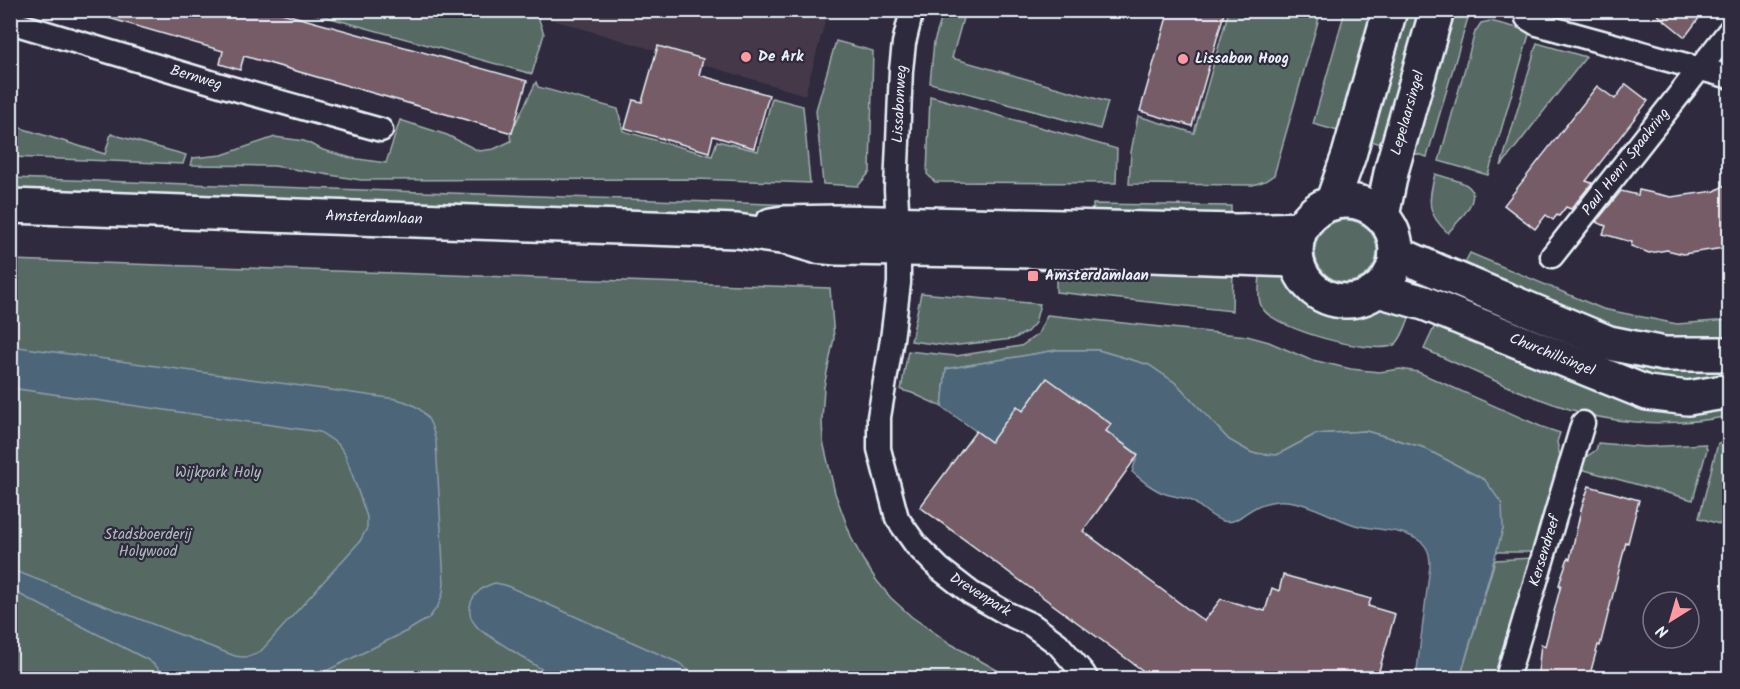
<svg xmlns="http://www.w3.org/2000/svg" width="1740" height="689" viewBox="0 0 1740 689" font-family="Kalam,sans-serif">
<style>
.built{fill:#443949}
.green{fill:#566a64;stroke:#9faeae;stroke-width:1.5}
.water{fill:#4e6578;stroke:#8c9dab;stroke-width:1.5}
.building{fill:#745b66;stroke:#e8f1f8;stroke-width:1.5}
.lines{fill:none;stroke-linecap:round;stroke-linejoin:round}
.street-casing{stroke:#e8f1f8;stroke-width:27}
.secondary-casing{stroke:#e8f1f8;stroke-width:38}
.street{stroke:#2f2a3d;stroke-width:22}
.secondary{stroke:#2f2a3d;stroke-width:33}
.poi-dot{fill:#ff9aa2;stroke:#2f2a3d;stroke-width:2}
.labels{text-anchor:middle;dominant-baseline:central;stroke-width:4.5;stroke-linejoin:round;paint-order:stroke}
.poi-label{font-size:15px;font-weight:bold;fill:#e8f1f8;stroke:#2f2a3d;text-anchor:start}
.street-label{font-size:15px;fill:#e8f1f8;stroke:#2f2a3d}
.park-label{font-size:15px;fill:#aebbbd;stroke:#2f2a3d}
</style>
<rect width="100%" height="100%" fill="#2f2a3d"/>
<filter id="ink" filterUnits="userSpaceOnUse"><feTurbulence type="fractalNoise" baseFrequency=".0167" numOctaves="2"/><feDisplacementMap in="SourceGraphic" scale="12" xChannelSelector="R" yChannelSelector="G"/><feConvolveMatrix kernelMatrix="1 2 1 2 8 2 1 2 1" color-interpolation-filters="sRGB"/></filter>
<g filter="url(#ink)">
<!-- built -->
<path class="built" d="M549 11H828L805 95 550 19Z"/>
<!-- green -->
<g class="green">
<path d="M944 10 965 11 952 58 1108 102 1100 129 930 83 934 42Z"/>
<path d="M1229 10 1321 11 1274 175 1265 181 1253 185 1129 184 1131 152 1138 116 1194 133Z"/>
<path d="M305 11H536L544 34 532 74Z"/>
<path d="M1345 11H1380L1345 133 1313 124Z"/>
<path d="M1398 11H1430L1391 147 1361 138Z"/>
<path d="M1447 11H1470L1427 157 1407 151Z"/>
<path d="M1490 21 1530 31 1488 175 1439 161 1475 32 1481 23Z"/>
<path d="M836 41 873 51 870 172 858 186 823 184 816 110Z"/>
<path d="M1537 43 1586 57 1501 166Z"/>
<path d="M536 82 538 87 618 109 623 131 712 156 717 141 758 151 772 98 803 106 810 183 696 179 361 180 274 166 191 165 193 158 222 155 275 137 304 141 323 150 351 158 386 163 400 120 447 135 479 151 494 149 511 141 510 135Z"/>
<path d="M930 96 1117 149 1116 183 935 182 927 174Z"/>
<path d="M11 125 105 154 111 134 186 155 183 164 11 157Z"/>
<path d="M1435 174C1444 177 1454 179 1463 183 1488 194 1458 221 1448 233 1426 213 1428 202 1435 174Z"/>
<path d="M11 178 830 206 760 217 11 192Z"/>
<path d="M1093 204 1231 206V222L1142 220 1093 211Z"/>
<circle cx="1346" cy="251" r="31"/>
<path d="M1470 253 1603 309 1677 324 1729 320V347L1612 337 1460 272Z"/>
<path d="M11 260 830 288 834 338 824 387 822 421 823 441 835 493 852 539 863 560 877 581 891 598 912 617 951 644 1011 678H11Z"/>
<path d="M1082 263 1233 269 1232 311 1056 292V270Z"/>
<path d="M1273 271 1283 276 1304 300 1321 312 1333 315H1355L1380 307 1413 308C1409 317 1402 341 1394 345 1372 356 1276 329 1263 309 1256 300 1260 282 1260 272Z"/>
<path d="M1453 288 1729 363V382L1704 385 1644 381 1446 304Z"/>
<path d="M921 293 1040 304 1035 323 1027 332 1013 339 950 346 911 341Z"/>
<path d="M1047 315 1247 336 1269 342 1308 359 1351 369 1379 372 1400 369 1418 372 1542 427 1560 433 1557 442 1561 461 1535 552H1496L1503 529 1485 480 1422 447 1366 431 1316 434 1277 455 1252 453 1229 440 1177 384 1149 365 1098 350H1057L946 369 942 407 912 393 901 390 908 351 956 356 1021 346 1038 334Z"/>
<path d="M1438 319 1729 399V416C1686 425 1626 426 1583 413 1528 398 1476 372 1424 349Z"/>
<path d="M1726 441 1730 452 1729 527 1699 518 1718 443Z"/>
<path d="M1598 443 1645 447 1705 444 1707 449 1693 500 1577 468 1579 462 1596 450Z"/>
<path d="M1534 558 1499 678H1460L1495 560Z"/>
</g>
<!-- water -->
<g class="water">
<path d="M11 346 396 399C422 405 431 416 436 442L444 583 443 593 438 606 429 618 407 631 312 678H165L157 667 148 660 11 590V575L12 573 18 572 235 656C246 658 252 657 261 651L360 541 367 528V517L345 454 338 444 320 432 11 388Z"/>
<path d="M1057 350H1098L1149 365 1177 384 1229 440 1252 453 1277 455 1316 434 1366 431 1422 447 1485 480 1502 504 1503 529 1460 678H1416L1430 566C1430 557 1429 548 1421 542 1402 528 1377 531 1355 525 1330 517 1304 499 1277 501 1268 502 1258 505 1251 510 1241 515 1236 524 1223 521 1211 518 1202 507 1192 501 1184 497 1174 497 1166 494 1153 490 1142 480 1132 472L1138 454 1106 431 1074 398 1047 378 1023 411 1017 406 1007 420 1013 425 997 446 942 407 946 369Z"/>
<path d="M495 583 505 585 679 663 693 674 695 678H555L483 632C460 615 469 590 495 583Z"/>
</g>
<!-- building -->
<g class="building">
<path d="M106 10H271L527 81 512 133 244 56 240 70 220 64 223 51 105 17Z"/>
<path d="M1169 10H1225L1192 126 1140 111Z"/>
<path d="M1652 10H1705L1685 37Z"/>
<path d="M658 46 703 59 699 75 769 95 754 148 713 136 709 152 625 128 633 100 642 102Z"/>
<path d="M1626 84 1648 101 1586 181 1592 183 1571 209 1566 207 1559 216 1557 215 1553 220 1546 215 1535 229 1504 205 1597 86 1615 99Z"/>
<path d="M1730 182V247L1683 254 1667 250 1649 253 1631 246 1632 242 1603 234 1606 226 1596 222 1621 191 1638 195 1639 190 1671 197 1715 191Z"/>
<path d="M1047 378 1111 424 1106 431 1138 455 1083 531 1204 621 1221 599 1265 611 1272 588 1279 591 1283 575 1371 599 1368 606 1395 614 1377 678H1153L920 507 976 431 991 442 1017 406 1023 411Z"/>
<path d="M1589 486 1639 500 1628 543 1626 542 1600 646 1598 645 1589 678H1559L1538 673 1541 644 1545 646 1561 585H1559L1562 575 1568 558 1570 559 1582 506Z"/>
</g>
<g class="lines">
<!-- street casing -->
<g class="street-casing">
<g id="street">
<path d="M912 10 904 43 901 70 896 189 899 248V283L892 339 879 417V449L897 518 916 545 940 569 971 593 1006 613 1032 625 1058 644 1083 673 1086 678"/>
<path d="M1529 10 1527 18 1537 24 1730 77"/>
<path d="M10 22 224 86 381 130"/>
<path d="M1552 256 1730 30"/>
<path d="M1507 678 1583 423"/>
</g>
</g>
<!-- secondary casing -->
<g class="secondary-casing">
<g id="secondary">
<circle cx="1346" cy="251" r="50"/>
<path d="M1332 203 1349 155 1390 10"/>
<path d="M10 206 737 231 788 238 815 246 837 248 1034 251 1296 260"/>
<path d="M1382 216 1392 168 1437 10"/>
<path d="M771 225 784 223 837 222 1237 231 1301 229"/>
<path d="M1396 253 1437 271 1609 343 1664 354H1730"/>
<path d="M1378 290 1424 303 1647 393 1688 398 1730 391"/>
</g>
</g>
<!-- street -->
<use href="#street" class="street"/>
<!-- secondary -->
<use href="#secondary" class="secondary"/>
</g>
</g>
<!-- markers -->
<g class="poi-dot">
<circle cx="746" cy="57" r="6"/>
<circle cx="1183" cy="59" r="6"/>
<rect x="1027" y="270" width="12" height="12" rx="3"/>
</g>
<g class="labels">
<!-- poi labels -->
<g class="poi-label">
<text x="758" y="57">De Ark</text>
<text x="1195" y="59">Lissabon Hoog</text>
<text x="1045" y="276">Amsterdamlaan</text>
</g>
<!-- street labels -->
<g class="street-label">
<text transform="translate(196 78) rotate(17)">Bernweg</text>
<text transform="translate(900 104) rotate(-87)">Lissabonweg</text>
<text transform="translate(1408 113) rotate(-74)">Lepelaarsingel</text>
<text transform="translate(1626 162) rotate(-52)">Paul Henri Spaakring</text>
<text transform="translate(374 218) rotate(2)">Amsterdamlaan</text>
<text transform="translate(1552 355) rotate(22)">Churchillsingel</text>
<text transform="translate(1545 551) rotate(-73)">Kersendreef</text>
<text transform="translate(980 595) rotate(32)">Drevenpark</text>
</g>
<!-- park labels -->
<g class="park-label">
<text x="218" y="473">Wijkpark Holy</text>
<text x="148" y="535">Stadsboerderij<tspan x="148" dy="17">Holywood</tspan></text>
</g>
</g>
<!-- margin -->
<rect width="1740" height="689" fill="none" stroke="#2f2a3d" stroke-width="36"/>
<rect x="18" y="18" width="1704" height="653" fill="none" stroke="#e8f1f8" stroke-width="2" filter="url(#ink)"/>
<!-- north arrow -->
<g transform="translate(1671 620) rotate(217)"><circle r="28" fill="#2f2a3d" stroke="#797a88" stroke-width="1.5"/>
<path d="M0-4.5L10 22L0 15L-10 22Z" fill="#ff9aa2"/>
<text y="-9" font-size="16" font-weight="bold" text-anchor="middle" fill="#e8f1f8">N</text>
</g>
</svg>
